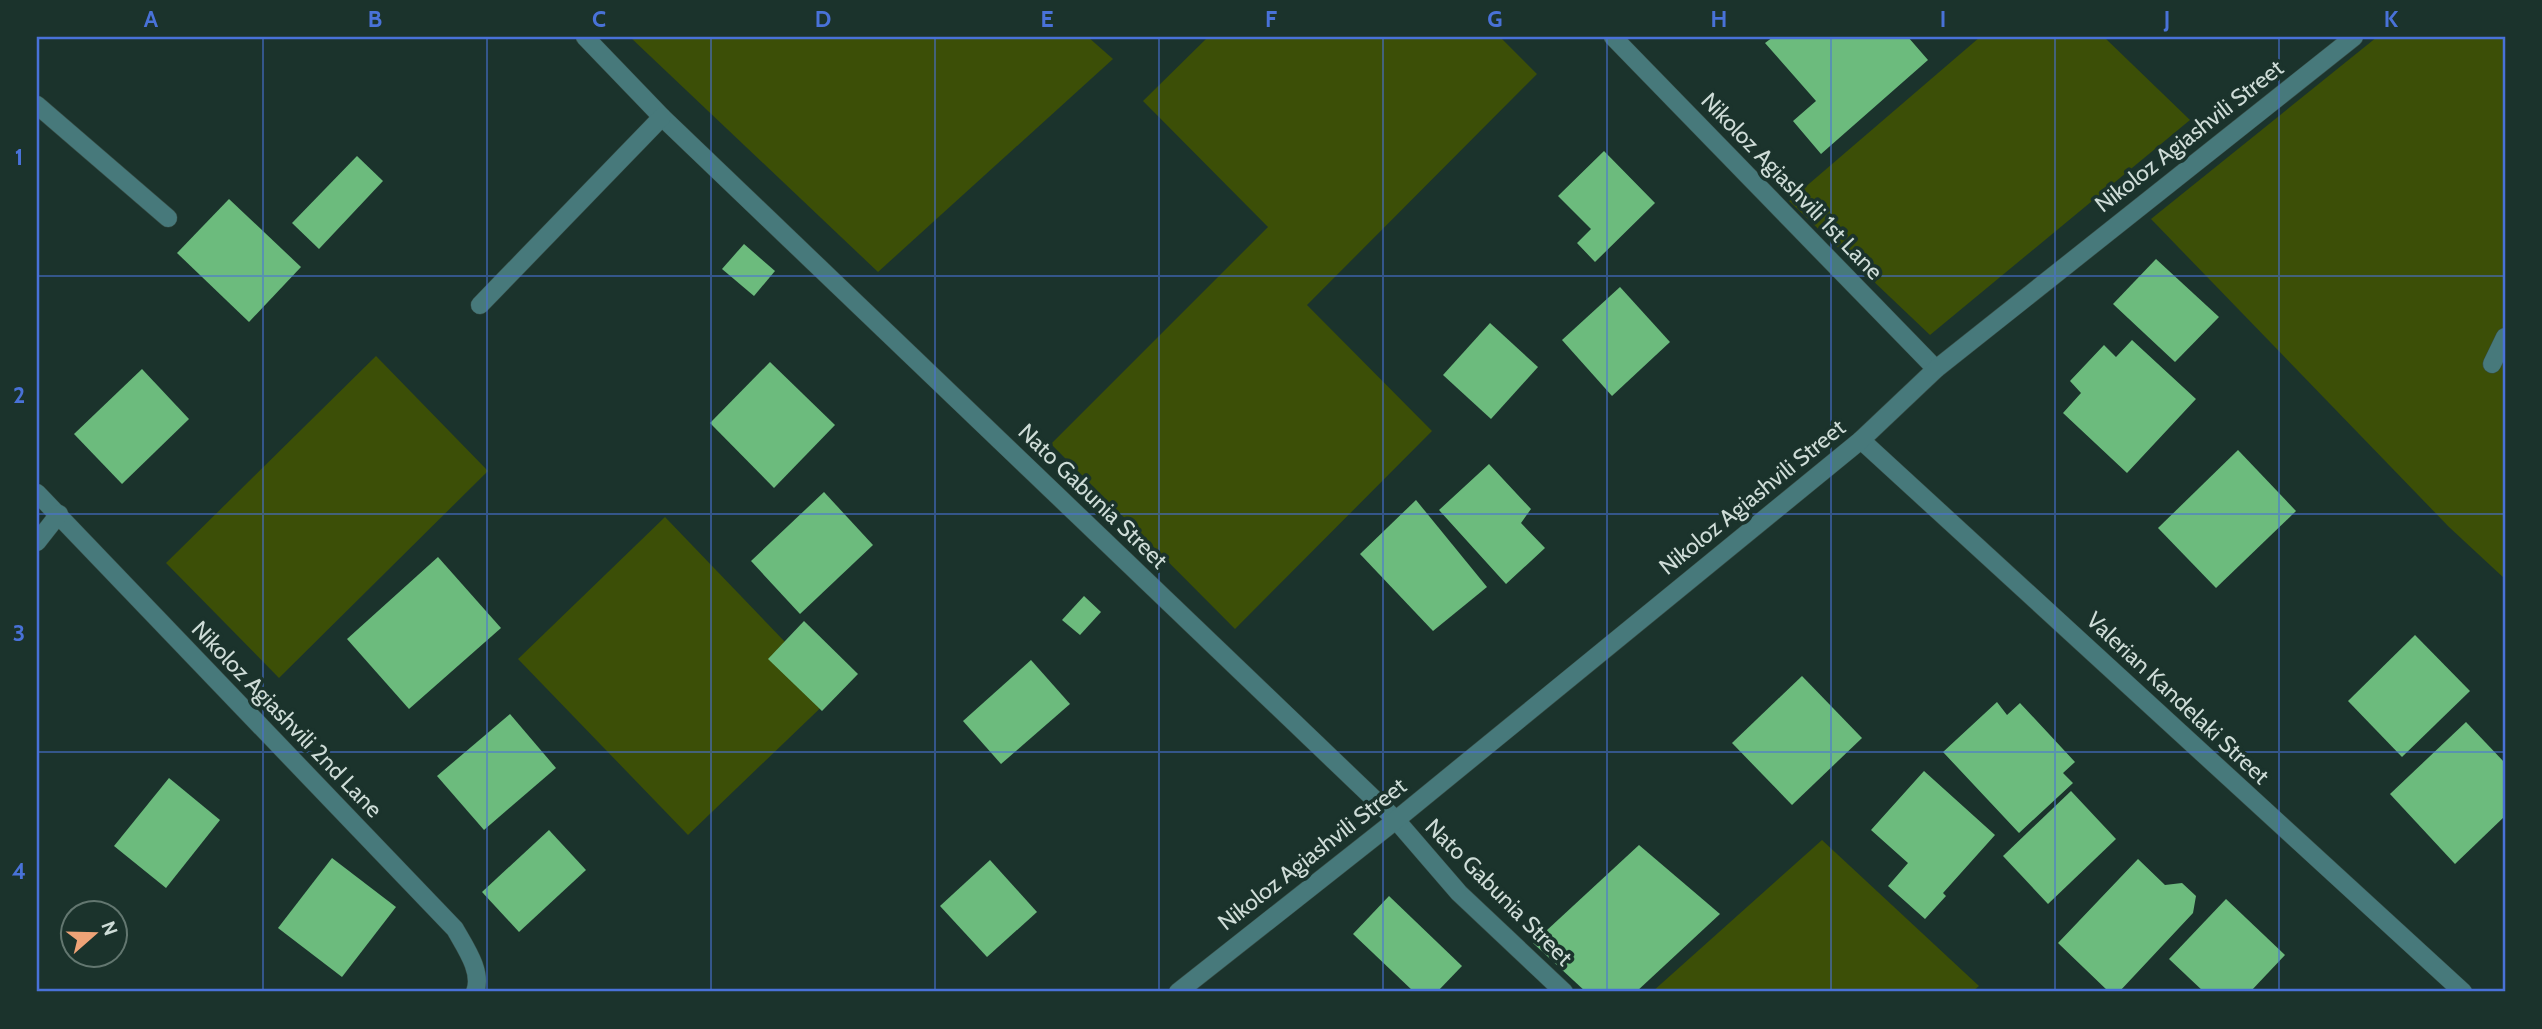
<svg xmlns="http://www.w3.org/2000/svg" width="2542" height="1029" viewBox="0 0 2542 1029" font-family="Cabin,sans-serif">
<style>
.green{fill:#3c4f07}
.building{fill:#6cbb7d}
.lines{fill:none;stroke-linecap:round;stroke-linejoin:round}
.minor-casing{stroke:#384e47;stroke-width:19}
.minor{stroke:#47797b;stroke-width:18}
.grid{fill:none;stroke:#4972d8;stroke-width:2;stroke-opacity:0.55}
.labels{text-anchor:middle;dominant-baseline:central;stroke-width:7;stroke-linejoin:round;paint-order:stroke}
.street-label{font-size:23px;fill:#cedcd7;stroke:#1b332c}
.neatline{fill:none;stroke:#4972d8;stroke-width:2.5}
.grid-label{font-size:23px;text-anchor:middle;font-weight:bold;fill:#4972d8}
</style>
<rect width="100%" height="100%" fill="#1b332c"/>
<!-- green -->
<g class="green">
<path d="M630 37H1088L1113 59 878 272Z"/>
<path d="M1208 37H1500L1537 74 1307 305 1432 431 1235 629 1051 444 1268 227 1143 101Z"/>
<path d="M1980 37H2104L2190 120 1930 335 1789 201Z"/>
<path d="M2377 37H2505V579L2449 527 2151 219Z"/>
<path d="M376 356 488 471 279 678 166 563Z"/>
<path d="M665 517 835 694 688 835 518 659Z"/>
<path d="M1822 840 1979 986 1972 992H1652Z"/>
</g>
<!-- building -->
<g class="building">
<path d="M1773 37H1908L1928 60 1821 154 1793 121 1816 101 1765 43Z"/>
<path d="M1604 151 1655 203 1595 262 1577 243 1591 229 1558 196Z"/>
<path d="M357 156 383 181 319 249 292 223Z"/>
<path d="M229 199 301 267 249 322 177 253Z"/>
<path d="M744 244 775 271 754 296 722 269Z"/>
<path d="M2156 259 2219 317 2175 362 2113 304Z"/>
<path d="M1620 287 1670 342 1612 396 1562 340Z"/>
<path d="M1490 323 1538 367 1491 419 1443 375Z"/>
<path d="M2132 340 2196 399 2127 473 2063 413 2081 393 2070 381 2104 345 2116 357Z"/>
<path d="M770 362 835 425 774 488 710 423Z"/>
<path d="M142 369 189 419 122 484 74 434Z"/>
<path d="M2238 450 2296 511 2216 588 2158 528Z"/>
<path d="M1489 464 1531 509 1521 523 1545 548 1506 584 1439 510Z"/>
<path d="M824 492 873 545 800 614 751 561Z"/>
<path d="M1416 500 1487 587 1433 631 1360 554Z"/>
<path d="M438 557 501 628 409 709 347 639Z"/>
<path d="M1084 596 1101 612 1080 635 1062 620Z"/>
<path d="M804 621 858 674 822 711 768 659Z"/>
<path d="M2415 635 2470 691 2402 757 2348 701Z"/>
<path d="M1031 660 1070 704 1001 764 963 721Z"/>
<path d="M1802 676 1862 738 1792 805 1732 743Z"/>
<path d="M1997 702 2007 715 2020 703 2075 762 2063 773 2073 783 2019 833 1943 752Z"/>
<path d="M510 714 556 768 484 830 437 776Z"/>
<path d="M2466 722 2505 763V816L2455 864 2390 794Z"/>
<path d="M1924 771 1995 835 1943 893 1946 896 1925 919 1888 886 1908 863 1871 830Z"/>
<path d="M169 778 220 820 166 888 114 846Z"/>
<path d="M2071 791 2116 839 2048 904 2003 856Z"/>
<path d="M549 830 586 870 519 932 482 892Z"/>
<path d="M1639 845 1720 914 1636 992H1586L1533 943Z"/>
<path d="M332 858 396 907 342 977 278 928Z"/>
<path d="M2138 859 2165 885 2182 883 2196 896 2193 913 2119 992H2109L2058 943Z"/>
<path d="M990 860 1037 912 987 957 940 906Z"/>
<path d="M1389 896 1462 966 1437 992H1414L1353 934Z"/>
<path d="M2226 899 2285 955 2250 992H2204L2169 959Z"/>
</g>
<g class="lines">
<!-- minor casing -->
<g class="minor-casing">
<g id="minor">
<path d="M585 37 662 117 1396 820 1459 893 1564 992"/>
<path d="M1613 37 1936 369"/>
<path d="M37 105 168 218"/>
<path d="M480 305 662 117"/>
<path d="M2492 364 2505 337"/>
<path d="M1861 440 2463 992"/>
<path d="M37 493 455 929C465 947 483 972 475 992"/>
<path d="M37 542 59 514"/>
<path d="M1178 992 1396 820 1861 440 1936 369 2354 37"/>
</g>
</g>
<!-- minor -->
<use href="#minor" class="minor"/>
</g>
<!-- grid -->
<path class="grid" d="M263 37V992M487 37V992M711 37V992M935 37V992M1159 37V992M1383 37V992M1607 37V992M1831 37V992M2055 37V992M2279 37V992M37 276H2505M37 514H2505M37 752H2505"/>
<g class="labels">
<!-- street labels -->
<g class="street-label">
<text transform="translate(2189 136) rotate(-38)">Nikoloz Agiashvili Street</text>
<text transform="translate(1792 186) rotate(46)">Nikoloz Agiashvili 1st Lane</text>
<text transform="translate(1093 496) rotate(44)">Nato Gabunia Street</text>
<text transform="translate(1752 497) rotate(-39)">Nikoloz Agiashvili Street</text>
<text transform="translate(2178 698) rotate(43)">Valerian Kandelaki Street</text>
<text transform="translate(287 719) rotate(46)">Nikoloz Agiashvili 2nd Lane</text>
<text transform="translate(1312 854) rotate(-38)">Nikoloz Agiashvili Street</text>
<text transform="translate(1499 892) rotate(45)">Nato Gabunia Street</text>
</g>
</g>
<!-- border -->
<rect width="2542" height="1029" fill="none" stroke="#1b332c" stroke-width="77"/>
<!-- north arrow -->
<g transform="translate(94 934) rotate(70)"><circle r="33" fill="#1b332c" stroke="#637770" stroke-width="2"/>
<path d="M0-5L12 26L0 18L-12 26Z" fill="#efa377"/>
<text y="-10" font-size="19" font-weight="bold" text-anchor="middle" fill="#cedcd7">N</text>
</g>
<rect x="38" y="38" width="2466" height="952" class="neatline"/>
<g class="grid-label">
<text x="151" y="27">A</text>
<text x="375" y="27">B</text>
<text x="599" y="27">C</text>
<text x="823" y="27">D</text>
<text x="1047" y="27">E</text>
<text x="1271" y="27">F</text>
<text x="1495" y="27">G</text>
<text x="1719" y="27">H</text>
<text x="1943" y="27">I</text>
<text x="2167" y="27">J</text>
<text x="2391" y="27">K</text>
<text x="19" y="165">1</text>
<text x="19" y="403">2</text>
<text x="19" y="641">3</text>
<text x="19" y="879">4</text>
</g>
</svg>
